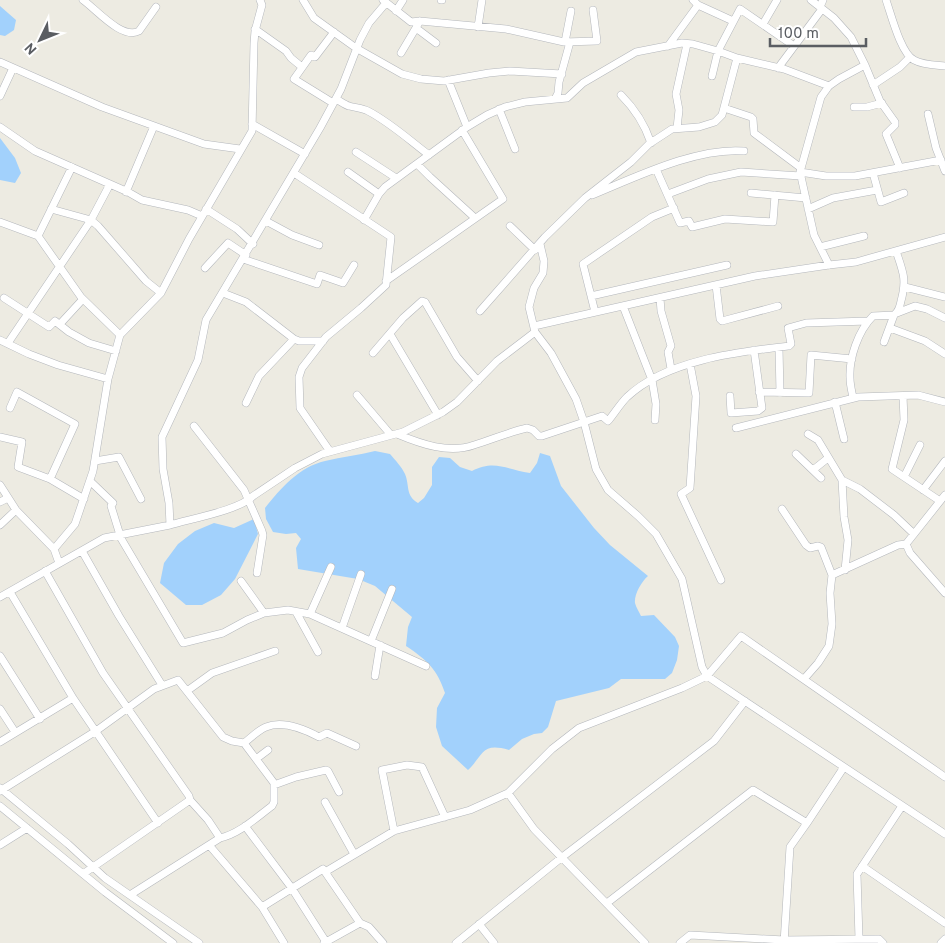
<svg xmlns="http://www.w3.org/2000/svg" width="945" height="943" viewBox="0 0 945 943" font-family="Overpass,sans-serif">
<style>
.water{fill:#a2d1fc}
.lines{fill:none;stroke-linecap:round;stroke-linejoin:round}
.minor-casing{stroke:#b4b7bc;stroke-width:8}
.minor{stroke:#fff;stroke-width:7}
</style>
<rect width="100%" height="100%" fill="#edebe2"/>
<path class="water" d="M0,6L16,20L14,30L5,36L0,35Z
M0,138L15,158L21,173L15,183L0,180Z
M375,451L390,454C395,460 402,467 405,474C410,486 405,495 418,503L424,498L432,485V467L439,457L450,458L460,467L472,471C495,459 507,470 530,473L537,463L540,453L550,456L561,486L594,528L610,545L648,576C641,582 634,595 635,603C636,607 639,612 641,616L654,615L675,637L679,646L677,660L672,673L665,679H621L609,688L556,701L548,727L542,733L534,734L522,739L509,750C481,742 484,755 468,770L442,746L436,727L437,708L445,693C437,669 427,660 406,646L408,627L412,617L375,586L358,579L298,569L296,548L301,539L296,533L286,534L273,532L266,519L265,508C281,488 299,467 325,461C342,457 359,455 375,451Z
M254,519L258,534L235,579L221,595L202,605H186L160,583L164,563L178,544L195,531L214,523L234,528Z"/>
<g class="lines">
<g class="minor-casing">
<path id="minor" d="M83,0C97,10 122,40 139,31L156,7
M303,0L314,18L356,48L402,74L421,79L444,81L489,73L510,71L562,74
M383,0L411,22L420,21L506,29L564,42L597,41L593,10
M441,0H442
M693,0L698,5L733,21
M811,0L834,18L851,37L865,65L880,101L895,122V125L886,134L900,168
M886,0C891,14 901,54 914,60C923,65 935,65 945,66
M820,7L823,0
M396,11L403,0
M763,24L777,0
M478,27L482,0
M416,28L436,43
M255,29L286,51L291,58L302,67
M565,42L571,11
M668,46L698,5
M401,53L420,21
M0,62L102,107L204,144L240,149
M778,68L822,9
M712,76L718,51L740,9L794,46
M448,80L467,127
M873,85L900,67L910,57
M621,95C634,108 645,125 651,143
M0,96L13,68
M336,99C340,101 345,105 349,106C356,108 362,108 368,111C391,123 409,140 429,155
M555,99L558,93L559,82L570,42
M333,103L294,79L311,55L315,57L334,32
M854,107H867L882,103
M724,108L751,117L753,119L754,133L801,168
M499,109L515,149
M928,114L936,148L945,171
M252,124L305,154
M0,127L35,151L128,192L142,200L188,210L202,216
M677,128L679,110L676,94L687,44
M356,152L396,178
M417,164L430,177L475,218
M656,169L680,223L689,221L692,227L725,219L773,222L775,195
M348,172L379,194
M800,172L826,176H855L941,160
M294,173L391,237L386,285L361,308L326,337L302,368L299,377L300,408L329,450
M873,173L881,202L904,193
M126,192L154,126
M751,193L806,198
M668,194L708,179L741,172L801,176
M592,195C636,177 697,147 744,151
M51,209L91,220L98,226L146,281L161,293
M206,209L237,229L253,244
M808,209L833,198L877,190
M364,220L379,194L385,187L467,127L487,115L505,107L525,102L567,98L583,83L636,52L682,43L693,44L718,51L737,58L784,69L829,86
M266,221L292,235L319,245
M0,222L38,236L81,297L120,335
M510,226L535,250
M38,236L72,167
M540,244L544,261L543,273L534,288L529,307L535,332L551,353L576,399L584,422L596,469L608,490L638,516L656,534L682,579L702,667L707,676L945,834
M820,247L864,236
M243,259L317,284L320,275L343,283L354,265
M829,265L814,235L800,172L821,97L829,86L839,79L865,65
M205,268L228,243L246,255
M386,281L503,199L462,130
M716,285L720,319L722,321L778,306
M905,287L945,297
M223,293L246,302L294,339L299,341H323
M591,296L727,265
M4,298L49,327L55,321L69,332L89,343L116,351
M660,298L661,311L671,346L668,352L671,369
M623,306L652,380L656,404L655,420
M480,311L545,237L585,198L631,162L649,144L672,129L699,127L715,122L722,115L737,58
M595,312L583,264L652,217L674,208
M897,313L915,306L927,309L945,318
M60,324L83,299
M534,326L755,276L829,265L856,262L945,237
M890,328L925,341L945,354
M390,334L438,415
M0,340L29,354L58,365L108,379
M884,342L894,315
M8,343L91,220L110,184
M779,348L780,393
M373,353L403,318L422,301L425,302L457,357L478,381
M690,364L696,396L690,488L681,494L721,580
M759,392L809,393L811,355L852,359
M357,395L391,435
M730,396L731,413L758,411L762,408L754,350
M903,396L904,420L892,469L940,501
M853,398C852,392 850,385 850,378C849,358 858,331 873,316L894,315C898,312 900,307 901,301C907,279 903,272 896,251
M835,402L844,439
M246,403L259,376L294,339
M10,408L17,392L75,424L50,479
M194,426L244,490L262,531L263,535L257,573
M736,428L858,397L918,395L945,402
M397,434C421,444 449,454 474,445C491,440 509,432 527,428L533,430L539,436H542L602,416L608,421C614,414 620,404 627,397C666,360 737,352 789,346L791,344L788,328L806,323L868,321
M808,434L818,440L842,480L860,489L894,515L914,534
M0,437L22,442L18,467L50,479L84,499
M796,454L821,478
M95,461L119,457L141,499
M813,470L828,458
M904,477L920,445
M842,480L844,517L848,540L845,570
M90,481L113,503L111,506L120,535
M0,485L16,510L54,549L59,563
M923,490L945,461
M0,502L8,498
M782,509L806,545L810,548L818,546L821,547L832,575
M0,525L16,510
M170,525C190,519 240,510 253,496L295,468L322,454L403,432L443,412L457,402L497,361L535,332
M119,535L183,643L223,633L247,620L264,613L288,610L310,614L426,666
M906,544L910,553L945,593
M54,549L75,524L93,471L108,379L120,335L161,293L189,239L252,131L254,43L255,31L262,5L260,0
M82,551L119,616L162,685
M45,571L103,673L189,796L190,800L208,820L220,838
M241,581L264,613
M10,592L73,698L158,823
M0,597L104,538L170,525L169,503L163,469L162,437L198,360L206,320L320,128L341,89L360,40L369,23L386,3
M296,612L318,652
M310,614L331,567
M342,628L361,574
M371,641L392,589
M0,656L40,719
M375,676L380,645
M804,679L818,663L829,646L832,624L830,593L832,575L898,545L906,544L945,495
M187,691L212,673L275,651
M0,709L15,732
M0,742L73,698
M256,759L268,750
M274,785L296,777L326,770L328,771L339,792
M0,788L68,844L105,878L199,943
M0,791L96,731L154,689L178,680L223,737L232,741L244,743C251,738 258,730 266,727C283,720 304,729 319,737L327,733L356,746
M508,793L534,829L645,943
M325,802L354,854
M0,806L105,892L173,943
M807,823L844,767
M245,826L291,887L326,942
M394,831L382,770L407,765L422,767L445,817
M0,845L27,828
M209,845L262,907
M862,866L945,923
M325,872L394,831L470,810L508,793L552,749L579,728L682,688L707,676L741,636L945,777
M83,874L190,800
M130,895L220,838C239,834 257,817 272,806L274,802V783L244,743
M607,903L753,790L807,823L790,847L784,943
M479,924L494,943
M859,939L857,874L902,806
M284,943L262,907L323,869L360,923L369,927L383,943
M324,943L360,923
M456,943L561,858L714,741L745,701
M680,943L690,935L784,940L879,939L883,943
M941,943L945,939"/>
</g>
<use href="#minor" class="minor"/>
</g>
<g transform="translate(40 40) rotate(227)" stroke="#ffffff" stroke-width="4" paint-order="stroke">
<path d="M0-4L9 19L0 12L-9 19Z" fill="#5a5d62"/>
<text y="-8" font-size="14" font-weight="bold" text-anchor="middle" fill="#5a5d62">N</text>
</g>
<path d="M770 38v8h96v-8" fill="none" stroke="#5a5d62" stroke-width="2.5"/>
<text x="778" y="38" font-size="15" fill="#5a5d62" stroke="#ffffff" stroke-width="4" paint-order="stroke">100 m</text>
</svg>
